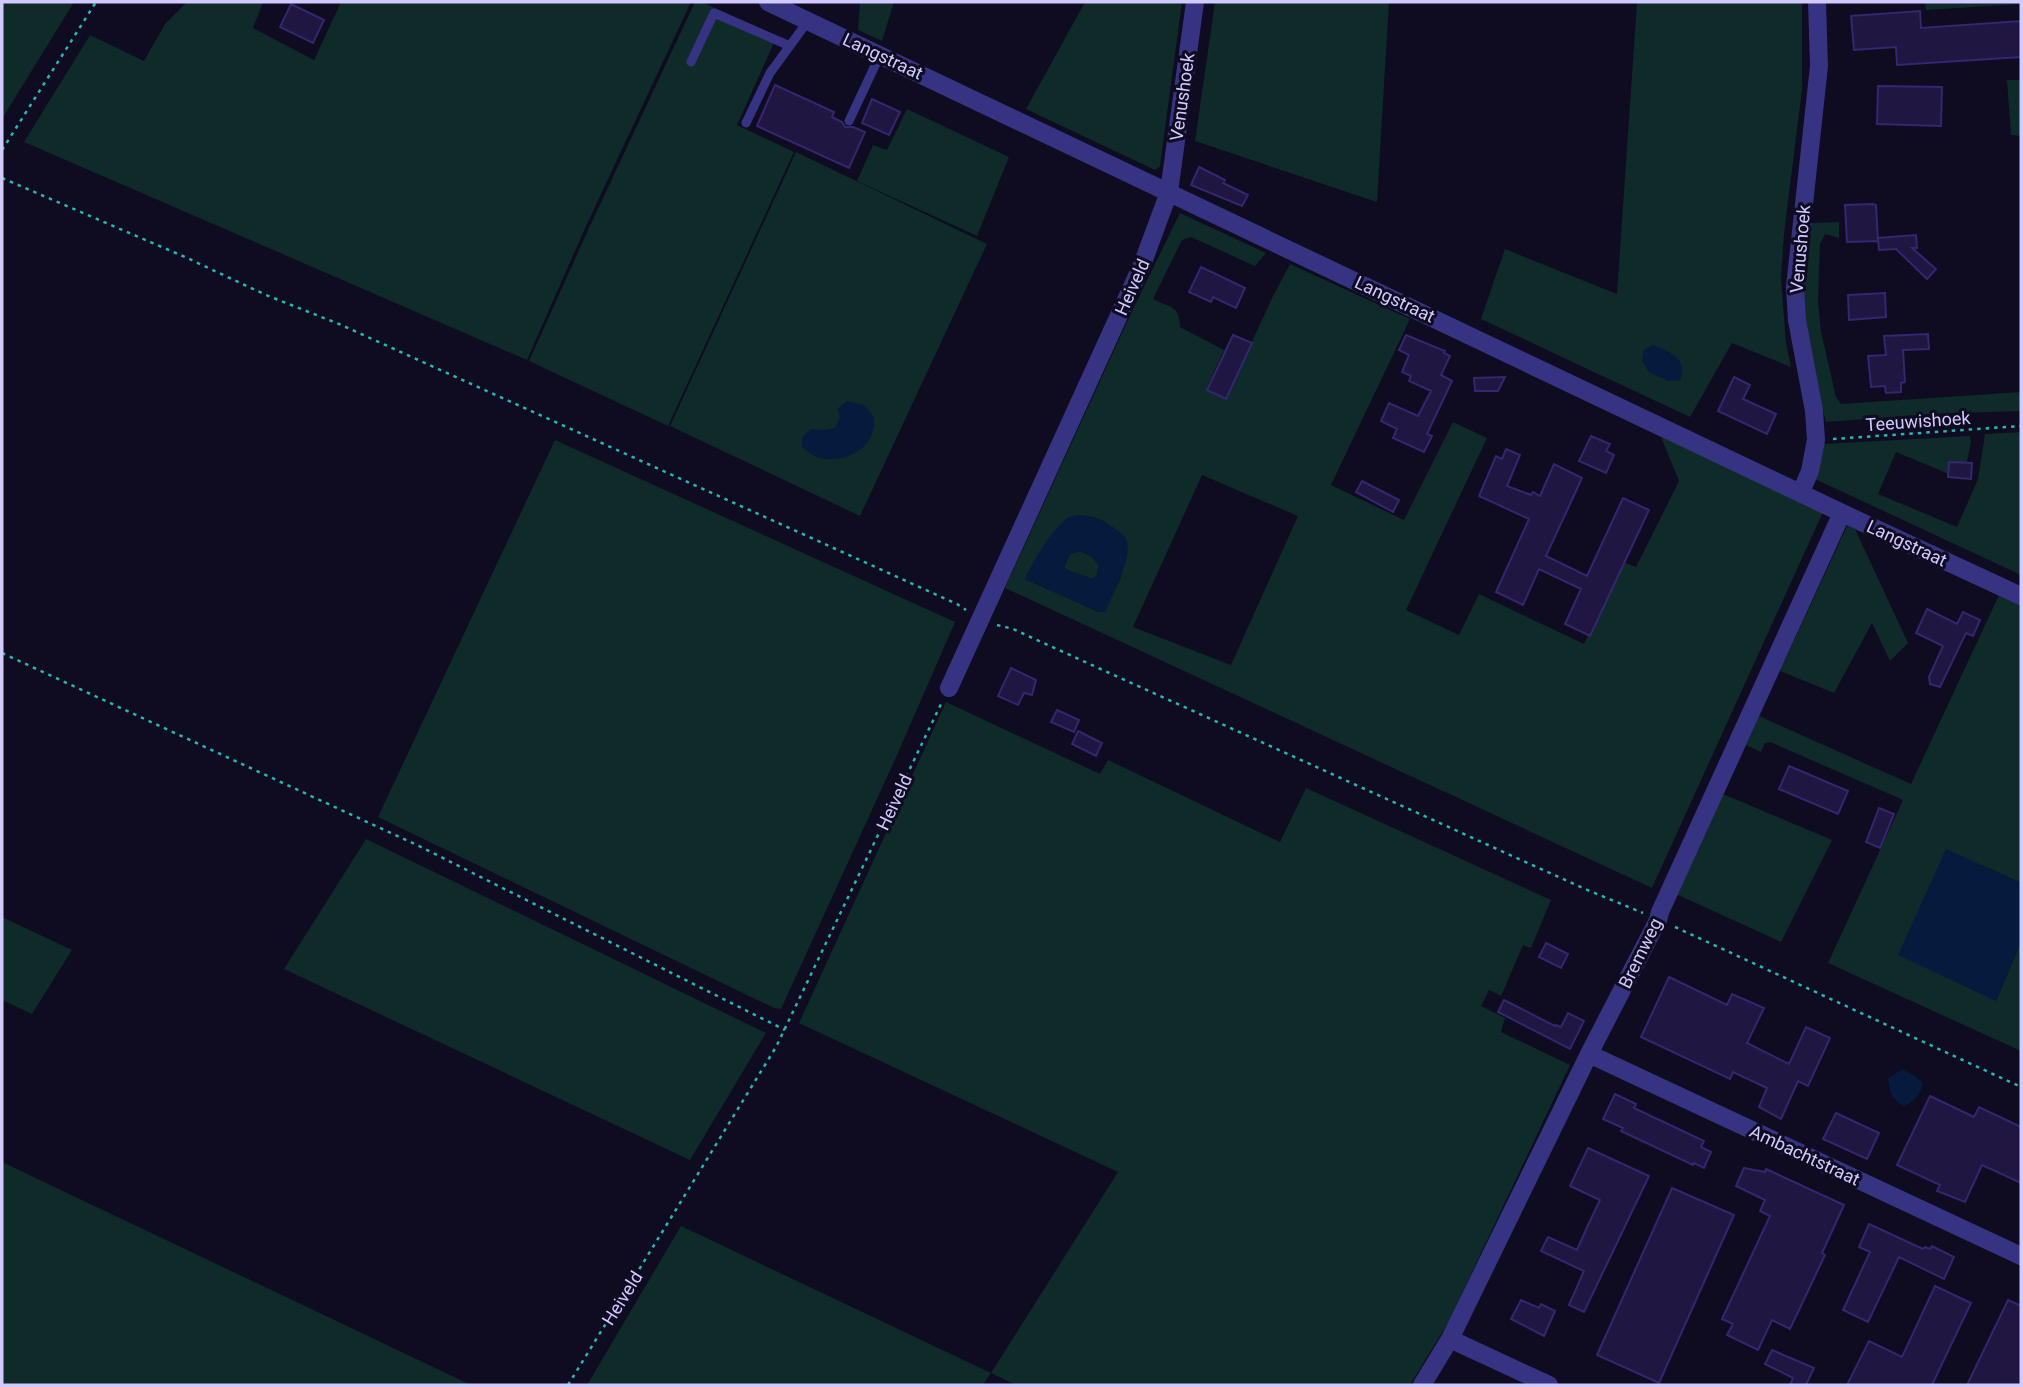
<svg xmlns="http://www.w3.org/2000/svg" width="2023" height="1387" viewBox="0 0 2023 1387" font-family="Roboto,sans-serif">
<style>
.green{fill:#0e2a29;fill-rule:evenodd}
.water{fill:#061a3e;fill-rule:evenodd}
.building{fill:#1f1642;stroke:#352670;stroke-width:2}
.lines{fill:none;stroke-linecap:round;stroke-linejoin:round}
.path{stroke:#26b8b0;stroke-width:2.5;stroke-dasharray:3.5 5;stroke-linecap:butt}
.lane{stroke:#363382;stroke-width:9}
.street{stroke:#363382;stroke-width:18}
.labels{text-anchor:middle;dominant-baseline:central;stroke-width:6;stroke-linejoin:round;paint-order:stroke}
.street-label{font-size:18px;fill:#d0caff;stroke:#0f0b20}
</style>
<rect width="100%" height="100%" fill="#0f0b20"/>
<path class="green" d="M2,2H74L2,119Z
M187,2H263L253,28L314,60L341,2H691L586,226L527,360L24,142L90,35L144,61L165,24Z
M695,2H702L777,36L737,125L794,152L668,426L529,361L589,228Z
M860,2H894L882,41L858,30Z
M1085,2H1182L1160,166L1155,170L1026,109Z
M1215,2H1389L1377,202L1195,141Z
M1637,2H1802V90L1784,234L1781,279L1786,343L1791,367L1732,343L1690,417L1481,319L1505,249L1617,294Z
M1925,2H2021V4L1926,10Z
M2007,80H2021V136L2011,135Z
M907,109L1009,157L977,236L857,181L873,145L887,150Z
M796,152L987,244L860,516L670,426Z
M1180,213L1266,253L1255,266L1191,237L1182,240L1153,299C1170,308 1180,305 1180,327L1224,350L1207,387L1227,395L1273,296L1290,264L1410,319L1331,485L1404,520L1453,422L1487,438L1406,610L1459,635L1479,594L1584,644L1623,562L1636,567L1679,481L1661,437L1823,512L1652,888L1005,588L1134,307ZM1202,475L1298,516L1231,665L1133,627ZM1068,517L1121,577L1104,612H1099L1025,579C1038,556 1050,536 1068,517Z
M1839,222V238L1825,234L1820,244L1818,300L1821,332L1836,397L1841,404L2021,392V411L1932,414L1826,422C1820,398 1811,373 1807,348C1800,307 1806,265 1809,223Z
M2021,432V575L1815,479L1822,444L1970,436L1971,442L1963,480L1896,452L1878,494L1957,527L1978,479L1985,434Z
M555,440L955,622L898,753L781,1009L774,1008L378,817Z
M1847,526L1855,529L1908,643L1890,661L1872,623L1834,693L1780,671Z
M1080,551L1091,556L1099,565L1097,575L1092,579L1067,570L1064,567L1070,554Z
M1999,595L2021,605V883L1982,865L1996,1001L2021,942V1051L1828,963L1903,800L1770,742L1765,743L1761,752L1746,745L1759,716L1911,784Z
M946,702L1100,774L1108,760L1280,842L1306,788L1551,900L1531,948L1523,945L1501,996L1489,990L1481,1006L1505,1018L1501,1032L1570,1065L1448,1323L1410,1385H1016L991,1373L983,1385H587L681,1226L991,1373L1118,1172L799,1023Z
M1723,794L1832,840L1781,942L1676,894Z
M366,839L766,1033L690,1160L284,969Z
M2,917L72,950L32,1014L2,1000Z
M2,1162L471,1385H2Z"/>
<path class="water" d="M1653,345C1670,351 1689,360 1680,380L1668,381L1649,372L1642,361L1644,350Z
M847,401L864,405L874,417C874,422 874,429 872,433C866,454 836,464 816,457C812,455 806,450 802,447V437L811,429L824,430L835,428L840,418L838,408Z
M1079,515C1093,516 1103,519 1114,528C1118,531 1124,534 1126,539C1134,555 1112,596 1105,612H1099L1025,579C1032,563 1053,527 1068,518C1069,517 1077,515 1079,515ZM1080,551L1091,556L1099,565L1097,575L1092,579L1067,570L1064,567L1070,554Z
M1946,849L2021,883V942L1996,1001L1898,955Z
M1902,1069L1915,1076L1923,1083C1920,1095 1915,1101 1904,1106C1891,1099 1890,1093 1888,1079Z"/>
<path class="building" d="M291,4L324,20L313,43L280,27Z
M1920,11L1921,28L2021,21V57L1897,65L1896,47L1854,50L1851,16Z
M775,85L834,112L832,117L842,122L845,127H853L865,132L849,168L757,126Z
M1878,86L1942,87L1941,126L1877,124Z
M872,99L900,112L889,135L862,123Z
M1199,167L1225,180L1223,183L1248,195L1242,206L1191,185Z
M1872,204L1876,205L1878,241L1847,242L1845,205Z
M1916,235L1917,248H1912L1936,269L1927,279L1896,249L1879,250L1878,238Z
M1201,267L1245,288L1236,308L1213,297L1211,302L1189,292Z
M1885,293L1886,317L1849,320L1848,295Z
M1928,334L1929,349L1903,350L1905,382L1901,383V392L1886,393L1885,386L1871,387L1868,356L1886,355L1884,336Z
M1233,335L1252,343L1226,399L1207,390Z
M1406,335L1445,351L1444,353L1450,356L1441,375L1452,381L1427,434L1432,436L1424,452L1393,438L1397,429L1381,421L1389,403L1418,416L1431,391L1409,381L1411,376L1402,372L1409,355L1399,350Z
M1505,377L1498,391H1475L1474,378Z
M1734,377L1750,385L1743,399L1776,414L1767,434L1718,411Z
M1591,436L1610,444L1606,451L1614,455L1606,473L1579,461Z
M1506,449L1520,455L1507,486L1531,495L1533,492L1540,496L1554,464L1582,478L1546,556L1587,576L1623,498L1649,510L1590,636L1565,624L1581,589L1539,569L1523,605L1496,592L1529,519L1479,496L1496,456L1502,459Z
M1949,462L1972,463L1971,479L1948,477Z
M1362,481L1399,500L1393,512L1356,492Z
M1927,609L1957,624L1963,612L1980,620L1973,636L1966,633L1940,687L1930,684L1929,677L1943,646L1916,633Z
M1011,668L1036,680L1032,695L1024,693L1018,705L998,696Z
M1057,710L1079,720L1074,732L1051,722Z
M1078,731L1102,743L1096,756L1072,744Z
M1789,766L1848,791L1838,814L1779,789Z
M1879,808L1894,814L1880,848L1866,842Z
M1546,943L1568,954L1561,968L1539,957Z
M1669,977L1727,1005L1732,994L1764,1008L1747,1043L1789,1064L1806,1027L1830,1038L1808,1086L1798,1081L1781,1119L1759,1107L1767,1088L1733,1072L1730,1079L1641,1037Z
M1504,1000L1555,1026L1556,1025L1561,1027L1568,1013L1584,1021L1570,1049L1498,1012Z
M1615,1094L1636,1104L1634,1108L1704,1141L1701,1147L1711,1152L1704,1168L1694,1163L1693,1165L1621,1131L1623,1128L1603,1119Z
M1930,1096L1974,1117L1979,1107L2021,1127V1183L1982,1165L1965,1202L1937,1191L1940,1185L1897,1165Z
M1836,1113L1879,1133L1867,1159L1823,1139Z
M1588,1148L1649,1176L1584,1312L1569,1305L1584,1271L1541,1251L1548,1237L1577,1250L1588,1225L1600,1200L1570,1186Z
M1744,1168L1765,1172L1766,1169L1844,1205L1822,1253L1825,1255L1790,1329L1772,1320L1758,1350L1727,1335L1733,1324L1722,1319L1770,1216L1760,1211L1765,1200L1736,1186Z
M1672,1188L1734,1215L1659,1383L1597,1355Z
M1869,1224L1923,1249L1925,1247L1930,1249L1932,1246L1954,1257L1944,1279L1899,1257L1868,1322L1843,1310L1870,1252L1859,1247Z
M1935,1286L1971,1303L1932,1385H1847L1869,1341L1902,1357Z
M1521,1300L1539,1308L1541,1304L1555,1311L1544,1336L1511,1319Z
M2008,1300L2021,1306V1385H1967Z
M1772,1350L1814,1368L1806,1385H1790L1793,1378L1765,1364Z"/>
<g class="lines">
<path class="path" d="M2,150L96,2
M2,178L185,257L266,295L339,324L957,604L966,610
M1833,439L2021,426
M997,625L1013,629L1072,656L1585,889L1643,913
M2,653L419,846L785,1030
M1675,927L2021,1087
M568,1385L776,1047L941,704"/>
<path class="lane" d="M691,62L714,13L790,46
M849,121L880,55
M746,123L770,73L808,21"/>
<path class="street" d="M768,2L1842,513L2021,596
M1801,492L1810,471L1816,440L1814,411L1797,320L1795,287L1819,66L1817,2
M949,688L1142,265L1169,192L1195,2
M1589,1054L2021,1256
M1450,1339L1549,1385
M1422,1385L1450,1339L1589,1054L1658,920L1660,912L1842,513"/>
</g>
<g class="labels">
<g class="street-label">
<text transform="translate(883 56) rotate(25)">Langstraat</text>
<text transform="translate(1182 97) rotate(-82)">Venushoek</text>
<text transform="translate(1800 249) rotate(-85)">Venushoek</text>
<text transform="translate(1132 287) rotate(-66)">Heiveld</text>
<text transform="translate(1395 299) rotate(25)">Langstraat</text>
<text transform="translate(1918 421) rotate(-4)">Teeuwishoek</text>
<text transform="translate(1907 543) rotate(25)">Langstraat</text>
<text transform="translate(894 802) rotate(-65)">Heiveld</text>
<text transform="translate(1640 953) rotate(-64)">Bremweg</text>
<text transform="translate(1805 1155) rotate(25)">Ambachtstraat</text>
<text transform="translate(622 1298) rotate(-58)">Heiveld</text>
</g>
</g>
<rect width="2023" height="1387" fill="none" stroke="#d0caff" stroke-width="7"/>
</svg>
